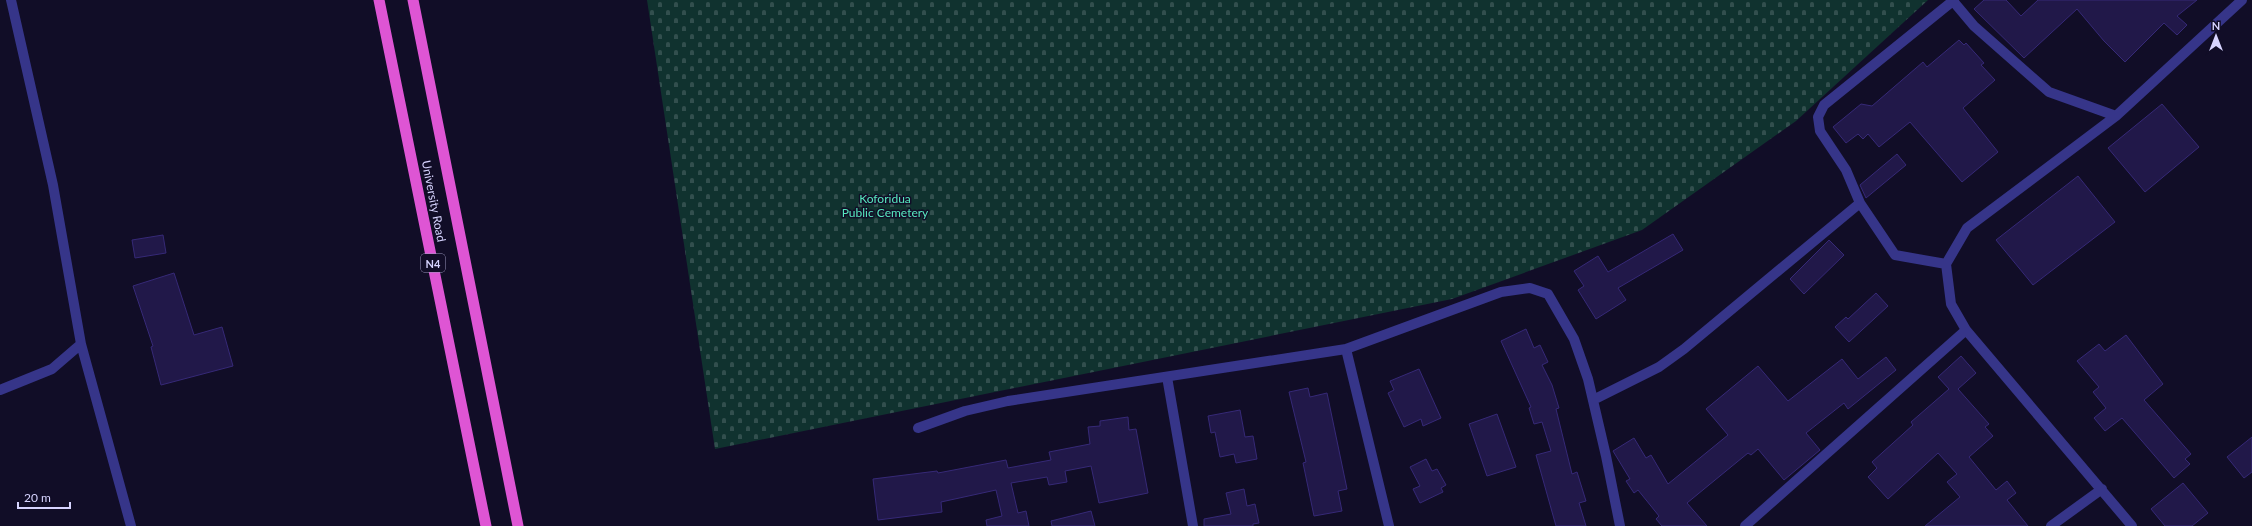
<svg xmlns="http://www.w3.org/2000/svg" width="2252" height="526" viewBox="0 0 2252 526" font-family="Lato,sans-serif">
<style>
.cemetery{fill:url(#cemetery-stones)}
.building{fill:#211849;stroke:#362977}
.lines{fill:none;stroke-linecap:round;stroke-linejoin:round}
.minor{stroke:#363589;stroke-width:10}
.trunk{stroke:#de55d4;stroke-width:11}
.labels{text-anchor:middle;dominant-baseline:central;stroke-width:3;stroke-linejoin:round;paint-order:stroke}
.shield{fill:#110d27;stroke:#9c98be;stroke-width:1}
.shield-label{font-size:11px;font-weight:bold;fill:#d7d4ff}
.park-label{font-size:12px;fill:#57e8bf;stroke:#110d27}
.street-label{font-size:12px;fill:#d7d4ff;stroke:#110d27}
</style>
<defs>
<pattern id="cemetery-stones" width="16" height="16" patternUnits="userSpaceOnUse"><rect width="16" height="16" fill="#10322f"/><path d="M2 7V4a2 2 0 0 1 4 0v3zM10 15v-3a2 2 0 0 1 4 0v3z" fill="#324f4e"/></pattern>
</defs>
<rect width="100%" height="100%" fill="#110d27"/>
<path class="cemetery" d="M647,0H1928L1796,121L1642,230L1452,299L715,449Z"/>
<path class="building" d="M1984,0H2006L2021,16L2038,0H2197L2177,16L2187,25L2177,35L2164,23L2125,62L2104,41L2077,9L2024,58L1974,9Z
M1959,40L1964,45L1966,43L1984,63L1981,65L1995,80L1963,108L1998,152L1962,182L1910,122L1879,147L1868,134L1863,139L1858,134L1846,143L1833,127L1861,104L1872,106L1923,62L1927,67Z
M2162,104L2199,147L2145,192L2108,148Z
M1897,154L1906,165L1866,198L1860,185Z
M2078,176L2115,222L2033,285L1996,240Z
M1673,234L1683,250L1618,288L1626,300L1596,319L1578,290L1584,286L1574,271L1598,256L1608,272Z
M163,235L166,253L135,258L132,240Z
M1829,240L1844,255L1804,294L1790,279Z
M174,273L194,335L222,327L233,366L161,385L151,347L153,346L133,286Z
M1876,293L1888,306L1849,342L1835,327L1846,317L1848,319Z
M1526,329L1534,348L1540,345L1548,362L1542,365L1552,385L1559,408L1556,409L1572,474L1577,472L1586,501L1579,503L1586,526H1556L1536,455L1551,451L1542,422L1534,424L1529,408L1531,407L1501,341Z
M2126,335L2163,384L2144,400L2191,454L2185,459L2190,464L2174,478L2122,418L2105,431L2094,418L2106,408L2093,392L2099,387L2077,361L2099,344L2105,351Z
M1961,356L1976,373L1958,389L1989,424L1985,427L1993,436L1969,457L1996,490L2007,481L2016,493L2007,500L2028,526H1925L1960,497L1947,482L1957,474L1938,453L1888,499L1868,477L1877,468L1872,462L1913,425L1911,422L1949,389L1938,377Z
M1886,357L1896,370L1848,409L1844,403L1806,433L1820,450L1784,480L1758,449L1751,455L1748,453L1687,503L1707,526H1662L1656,519L1659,516L1638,490L1634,493L1626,481L1630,479L1613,451L1634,438L1646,458L1651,455L1668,484L1728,435L1706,409L1758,366L1788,401L1842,359L1858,379Z
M1419,369L1441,418L1423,426L1421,419L1404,427L1388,393L1394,390L1390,381Z
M1308,388L1310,397L1327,393L1347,489L1338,491L1342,511L1314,516L1303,463L1306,462L1289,392Z
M1240,410L1245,437L1253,436L1257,459L1236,463L1234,454L1220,457L1215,432L1211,433L1208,416Z
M1497,414L1516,467L1487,476L1469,424Z
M1128,417L1129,430L1136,429L1148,493L1099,503L1091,466L1065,471L1067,482L1049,485L1047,477L1011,483L1018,513L1026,511L1029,526H987L986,520L1002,516L996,490L941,502L942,512L878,520L873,479L937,471L938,473L1006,460L1008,468L1051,460L1049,452L1090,444L1088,427L1100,426V421Z
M2252,437V472L2244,478L2227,457Z
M1426,459L1432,471L1437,469L1446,485L1441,488L1443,492L1420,503L1413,489L1420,486L1410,467Z
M2183,483L2208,513L2192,526H2165L2151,509Z
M1244,489L1247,506L1255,504L1259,523L1253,524V526H1204V519L1231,514L1226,493Z
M1091,511L1095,526H1052L1051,521Z"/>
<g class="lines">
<path class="minor" d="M11,0L53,185L81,344L131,526
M1953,1L1974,26L2049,92L2116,116
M1946,264L1895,255L1860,203L1846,170L1820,131L1818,117L1824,105L1954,0
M1346,349L1389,526
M1167,377L1193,526
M0,390L52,369L81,344
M1593,400L1659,367L1684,349L1860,203
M918,428L965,411L1008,401L1346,349L1501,292L1530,288L1548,294L1574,339L1588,379L1606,456L1620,526
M1745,526L1966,330
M2051,526L2102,489
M2132,526L1966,330L1951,304L1946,264L1967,228L2116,116L2242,0"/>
<path class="trunk" d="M379,0L486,526
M413,0L518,526"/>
</g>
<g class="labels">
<rect class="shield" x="421" y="254" width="24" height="18" rx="3"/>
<g class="shield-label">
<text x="433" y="263">N4</text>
</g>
<g class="park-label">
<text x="885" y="198">Koforidua<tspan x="885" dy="14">Public Cemetery</tspan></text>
</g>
<g class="street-label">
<text transform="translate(434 201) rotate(79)">University Road</text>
</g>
</g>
<g transform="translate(2216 36)" stroke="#110d27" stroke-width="3" paint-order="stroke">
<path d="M0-3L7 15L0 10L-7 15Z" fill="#d7d4ff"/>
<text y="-6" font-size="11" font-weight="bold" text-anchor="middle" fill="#d7d4ff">N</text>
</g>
<path d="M18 502v6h52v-6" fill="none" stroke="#d7d4ff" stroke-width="2"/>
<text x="24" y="502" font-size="12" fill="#d7d4ff" stroke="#110d27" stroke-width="3" paint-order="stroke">20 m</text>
</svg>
